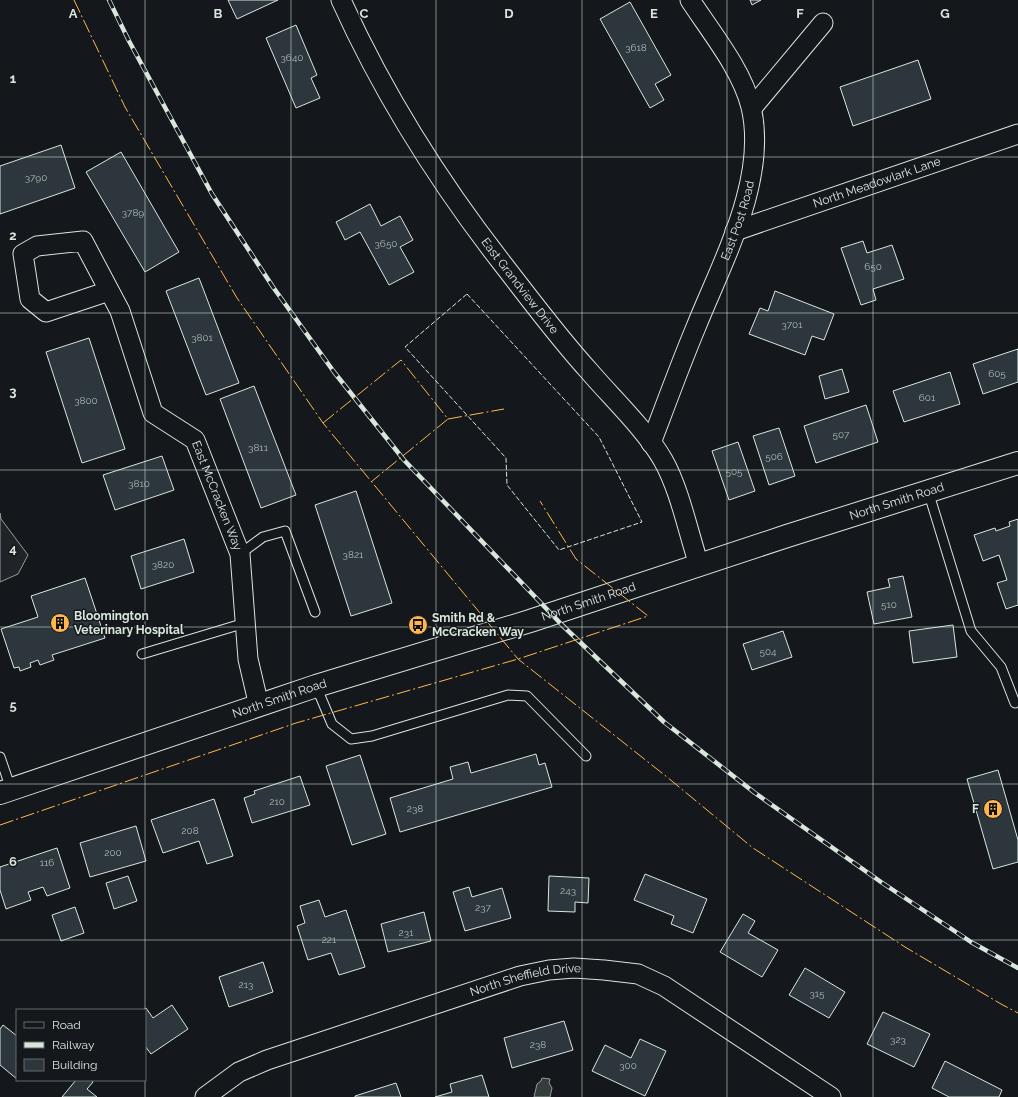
<svg xmlns="http://www.w3.org/2000/svg" width="1018" height="1097" viewBox="0 0 1018 1097" font-family="Raleway,sans-serif">
<style>
.green{fill:#202428;stroke:#939e99}
.water{fill:#363b3e;stroke:#939e99}
.building{fill:#2c363c;stroke:#d8e6dc}
.lines{fill:none;stroke-linecap:round;stroke-linejoin:round}
.service-casing{stroke:#d8e6dc;stroke-width:11}
.minor-casing{stroke:#d8e6dc;stroke-width:21}
.secondary-casing{stroke:#d8e6dc;stroke-width:24}
.service{stroke:#14181c;stroke-width:9}
.minor{stroke:#14181c;stroke-width:19}
.secondary{stroke:#14181c;stroke-width:22}
.rail-casing{stroke:#d8e6dc;stroke-width:4.5}
.rail{stroke:#14181c;stroke-width:3;stroke-dasharray:9;stroke-linecap:butt}
.fence{stroke:#d8e6dc;stroke-width:1;stroke-dasharray:5 2;stroke-linecap:butt}
.power{stroke:#ffb74d;stroke-width:1;stroke-dasharray:14 3 2 3;stroke-linecap:butt}
.grid{fill:none;stroke:#d8e6dc;stroke-width:1;stroke-opacity:0.55}
.labels{text-anchor:middle;dominant-baseline:central;stroke-width:3;stroke-linejoin:round;paint-order:stroke}
.number-label{font-size:10px;fill:#adbab4}
.street-label{font-size:12px;fill:#d8e6dc;stroke:#14181c}
.poi-label{font-size:12px;font-weight:bold;fill:#d8e6dc;stroke:#14181c;text-anchor:start}
.grid-label{font-size:13px;text-anchor:middle;font-weight:bold;fill:#d8e6dc;stroke:#14181c;stroke-width:3;stroke-linejoin:round;paint-order:stroke}
</style>
<rect width="100%" height="100%" fill="#14181c"/>
<path class="green" d="M0,513L1,519L28,555L18,574L0,582Z"/>
<path class="water" d="M542,1078L550,1079L549,1083L552,1088L550,1097H534L537,1084L541,1081Z"/>
<path class="building" d="M228,0H278L237,19Z
M750,0H761L752,5Z
M630,2L671,75L655,84L664,100L650,108L600,19Z
M296,25L317,75L311,78L320,98L296,108L266,38Z
M918,60L931,99L853,126L840,87Z
M61,145L75,188L0,214V166Z
M121,152L179,252L145,272L86,172Z
M370,204L381,226L400,216L413,240L400,247L414,272L389,285L360,232L345,240L336,222Z
M863,241L867,253L892,245L904,279L873,289L876,300L861,305L841,248Z
M199,278L239,383L206,395L166,291Z
M775,291L834,314L824,340L812,336L805,355L749,334L760,308L768,311Z
M89,338L125,449L82,463L46,352Z
M1018,349V382L983,394L973,364Z
M842,369L849,392L825,399L819,376Z
M950,372L960,404L904,422L893,391Z
M254,386L296,495L261,508L220,399Z
M866,405L878,442L816,463L804,426Z
M779,428L795,476L769,485L753,436Z
M738,442L755,491L729,500L712,451Z
M162,456L174,490L115,510L103,475Z
M356,491L392,603L351,616L315,505Z
M1018,519V605L1006,609L997,583L1007,580L999,555L983,561L974,535L995,528L996,531L1010,526L1009,522Z
M184,539L194,572L141,589L131,556Z
M903,576L912,617L874,624L867,592L890,587L888,579Z
M85,578L105,638L52,655L54,660L40,665L38,660L30,663L31,667L20,671L19,667L14,668L1,629L38,617L31,596Z
M953,625L957,657L913,663L909,631Z
M783,631L792,657L752,670L743,644Z
M536,754L539,765L545,763L552,787L400,832L390,798L453,779L450,767L468,762L471,773Z
M360,755L386,834L352,845L326,766Z
M998,770L1018,840V862L993,869L967,779Z
M300,776L310,805L252,823L244,798L255,794L254,791Z
M214,799L233,856L207,864L199,841L163,853L151,820Z
M136,826L146,861L90,877L80,843Z
M57,848L70,888L47,896L43,887L28,892L31,900L6,909L0,890V867Z
M645,874L707,899L693,933L671,924L674,916L634,900Z
M128,876L137,901L114,909L106,883Z
M549,876L589,878L588,903L575,902V912L548,911Z
M469,887L472,897L502,888L511,918L465,931L453,892Z
M319,900L325,917L346,910L365,967L339,975L331,953L308,960L297,926L305,923L300,906Z
M75,907L84,933L61,941L52,915Z
M424,912L431,941L388,952L381,924Z
M743,914L755,921L748,933L778,950L762,977L720,952Z
M263,962L273,992L229,1007L219,977Z
M805,968L845,992L829,1018L789,995Z
M172,1005L188,1029L151,1054L145,1046V1010H143L146,1008L153,1018Z
M883,1012L930,1034L914,1067L867,1044Z
M564,1021L573,1050L512,1068L504,1038Z
M3,1025L17,1036V1079L0,1065V1029Z
M640,1039L666,1051L645,1096L592,1071L605,1045L631,1058Z
M945,1061L1002,1090L999,1097H949L932,1088Z
M482,1075L489,1097H435L452,1092L450,1084Z
M76,1080H91L93,1082L87,1089L97,1097H62Z
M396,1083L401,1097H355V1096Z"/>
<g class="lines">
<g class="service-casing">
<path id="service" d="M928,491L971,631L1001,667L1015,703
M240,554L263,537L285,531L315,612
M142,654L245,623
M316,686L332,724L351,739L372,736L508,695L527,696L586,756
M0,757L11,789"/>
</g>
<g class="minor-casing">
<g id="minor">
<path id="s1" d="M341,0C383,93 439,182 502,263C530,299 558,337 589,371C612,398 646,430 663,460C680,490 688,532 699,565"/>
<path d="M752,108L823,23"/>
<path id="s2" d="M735,231L1018,134"/>
<path id="s3" d="M109,291L46,312L30,299L23,254L37,246L83,241L120,311L153,413L195,440L240,554L248,659L259,706"/>
<path id="s4" d="M651,443C666,404 680,365 696,327C722,262 768,179 751,107C742,70 711,32 690,0"/>
<path id="s5" d="M205,1097L239,1072L267,1060L520,976L549,970L574,968L604,970L638,974L664,986L831,1097"/>
</g>
</g>
<g class="secondary-casing">
<g id="secondary">
<path id="s6" d="M0,793L316,686L530,621L787,536L1018,463"/>
</g>
</g>
<use href="#service" class="service"/>
<use href="#minor" class="minor"/>
<use href="#secondary" class="secondary"/>
<g class="rail-casing">
<path id="rail" d="M109,0L129,41L212,194L273,287L334,372L404,460L562,625L664,722L755,793L881,882L971,942L1018,968"/>
</g>
<use href="#rail" class="rail"/>
<path class="fence" d="M467,294L599,437L642,522L559,550L507,485L506,458L405,347Z"/>
<path class="power" d="M74,0L125,107L237,298L323,423L518,659L667,777L753,848L905,947L1001,1004L1018,1013
M448,419L504,409
M323,423L401,360L448,419L371,482
M0,825L296,723L518,659L648,616L576,559L540,501"/>
</g>
<path class="grid" d="M145,0V1097M291,0V1097M436,0V1097M582,0V1097M727,0V1097M873,0V1097M0,157H1018M0,313H1018M0,470H1018M0,627H1018M0,784H1018M0,940H1018"/>
<defs>
<g id="building-disc" transform="scale(1)"><circle r="9.5" fill="#ffb74d" stroke="#14181c"/><path d="M-4-6H4V6H1V3H-1V6H-4ZM-2.5-4.3h1.7v1.8h-1.7ZM.8-4.3h1.7v1.8H.8ZM-2.5-1h1.7V.8h-1.7ZM.8-1h1.7V.8H.8Z" fill="#111"/></g>
<g id="bus-disc" transform="scale(1)"><circle r="9.5" fill="#ffb74d" stroke="#14181c"/><path d="M-5-6H5V4H4V6H2V4H-2V6H-4V4H-5ZM-3.5-4V0h7V-4ZM-3.5 1.2v1.5H-2V1.2ZM2 1.2v1.5H3.5V1.2Z" fill="#111"/></g>
</defs>
<g fill-rule="evenodd">
<use href="#building-disc" x="60" y="623"/>
<use href="#bus-disc" x="418" y="625"/>
<use href="#building-disc" x="993" y="809"/>
</g>
<g class="labels">
<g class="number-label">
<text x="636" y="47">3618</text>
<text x="292" y="57">3640</text>
<text x="36" y="177">3790</text>
<text x="133" y="212">3789</text>
<text x="386" y="243">3650</text>
<text x="873" y="266">650</text>
<text x="792" y="324">3701</text>
<text x="202" y="337">3801</text>
<text x="997" y="373">605</text>
<text x="927" y="397">601</text>
<text x="86" y="400">3800</text>
<text x="841" y="434">507</text>
<text x="258" y="447">3811</text>
<text x="774" y="456">506</text>
<text x="734" y="471">505</text>
<text x="139" y="483">3810</text>
<text x="353" y="554">3821</text>
<text x="163" y="564">3820</text>
<text x="889" y="604">510</text>
<text x="768" y="651">504</text>
<text x="277" y="801">210</text>
<text x="415" y="808">238</text>
<text x="190" y="830">208</text>
<text x="113" y="852">200</text>
<text x="47" y="862">116</text>
<text x="568" y="890">243</text>
<text x="483" y="907">237</text>
<text x="406" y="932">231</text>
<text x="329" y="939">221</text>
<text x="246" y="984">213</text>
<text x="817" y="993">315</text>
<text x="898" y="1039">323</text>
<text x="538" y="1044">238</text>
<text x="628" y="1065">300</text>
</g>
<g class="street-label">
<text stroke="none"><textPath href="#s2" startOffset="150">North Meadowlark Lane</textPath></text>
<text stroke="none"><textPath href="#s4" startOffset="239">East Post Road</textPath></text>
<text stroke="none"><textPath href="#s1" startOffset="338">East Grandview Drive</textPath></text>
<text stroke="none"><textPath href="#s3" startOffset="491">East McCracken Way</textPath></text>
<text stroke="none"><textPath href="#s6" startOffset="943">North Smith Road</textPath></text>
<text stroke="none"><textPath href="#s6" startOffset="619">North Smith Road</textPath></text>
<text stroke="none"><textPath href="#s6" startOffset="295">North Smith Road</textPath></text>
<text stroke="none"><textPath href="#s5" startOffset="344">North Sheffield Drive</textPath></text>
</g>
<g class="poi-label">
<text x="74" y="616">Bloomington<tspan x="74" dy="14">Veterinary Hospital</tspan></text>
<text x="432" y="618">Smith Rd &amp;<tspan x="432" dy="14">McCracken Way</tspan></text>
<text x="979" y="809" text-anchor="end">F</text>
</g>
</g>
<g class="grid-label">
<text x="73" y="18">A</text>
<text x="218" y="18">B</text>
<text x="364" y="18">C</text>
<text x="509" y="18">D</text>
<text x="654" y="18">E</text>
<text x="800" y="18">F</text>
<text x="945" y="18">G</text>
<text x="13" y="83">1</text>
<text x="13" y="240">2</text>
<text x="13" y="396">3</text>
<text x="13" y="553">4</text>
<text x="13" y="710">5</text>
<text x="13" y="866">6</text>
</g>
<rect x="16" y="1009" width="130" height="72" fill="#14181c" stroke="#626a69"/>
<rect x="24" y="1022" width="20" height="6" fill="#14181c" stroke="#626a69"/>
<text x="52" y="1029" font-size="12" fill="#d8e6dc">Road</text>
<rect x="24" y="1042" width="20" height="6" fill="#d8e6dc" stroke="#626a69"/>
<text x="52" y="1049" font-size="12" fill="#d8e6dc">Railway</text>
<rect x="24" y="1059" width="20" height="12" fill="#2c363c" stroke="#626a69"/>
<text x="52" y="1069" font-size="12" fill="#d8e6dc">Building</text>
</svg>
